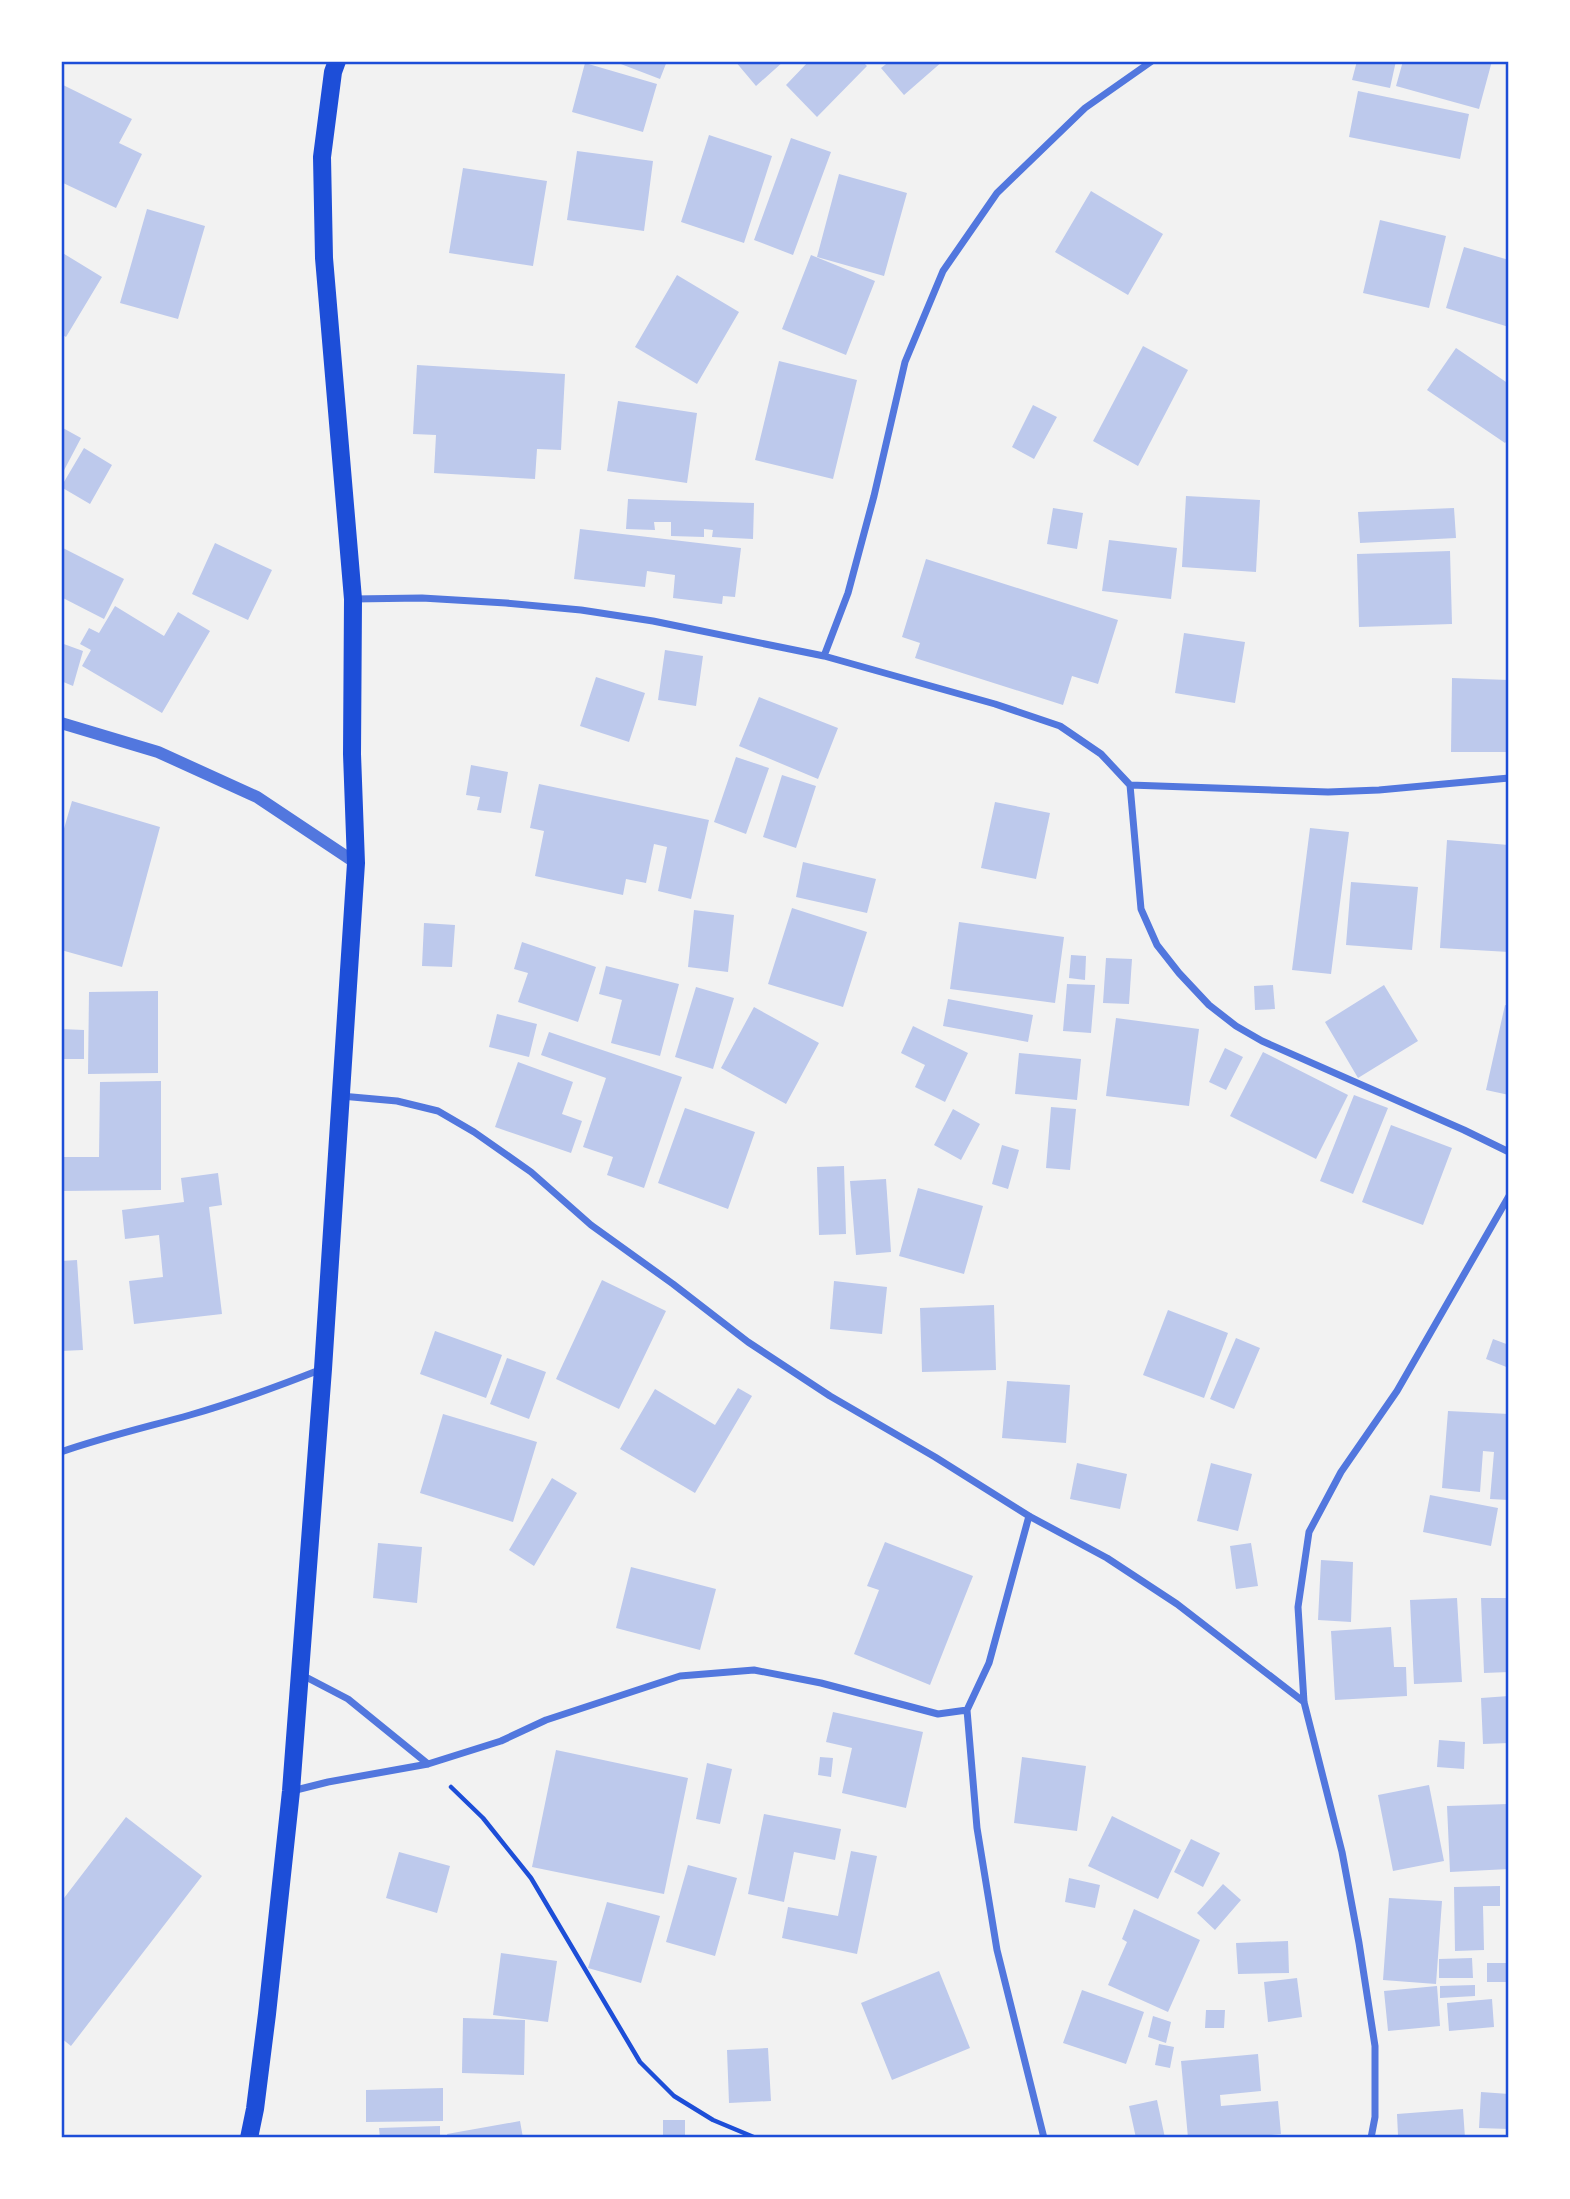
<svg xmlns="http://www.w3.org/2000/svg" width="1570" height="2199" viewBox="0 0 1570 2199" font-family="'Source Serif 4',serif">
<style>
.building{fill:#bdc9ec}
.lines{fill:none;stroke-linecap:round;stroke-linejoin:round}
.path{stroke:#1d4ed8;stroke-width:4.5}
.minor{stroke:#5277de;stroke-width:7}
.tertiary{stroke:#5277de;stroke-width:12}
.primary{stroke:#1d4ed8;stroke-width:18}
.neatline{fill:none;stroke:#1d4ed8;stroke-width:2.5}
</style>
<rect width="100%" height="100%" fill="#f2f2f2"/>
<path class="building" d="M613,61H667L660,79Z
M735,61H784L756,86Z
M809,61H862L867,66L817,117L786,85Z
M890,61H943L904,95L881,68Z
M1357,61H1396L1390,88L1352,80Z
M1403,61H1492L1479,109L1396,86Z
M585,63L657,84L643,132L572,112Z
M61,84L132,119L119,143L142,154L116,208L61,182Z
M1358,91L1469,114L1460,159L1349,137Z
M709,135L772,156L744,243L681,222Z
M791,138L831,152L793,255L754,240Z
M577,151L653,161L644,231L567,220Z
M463,168L547,181L533,266L449,253Z
M839,174L907,193L884,276L817,257Z
M1091,191L1163,234L1128,295L1055,252Z
M147,209L205,226L178,319L120,303Z
M1380,220L1446,236L1429,308L1363,293Z
M1464,247L1509,260V327L1446,308Z
M61,252L102,277L66,337L61,334Z
M811,255L875,281L846,355L782,329Z
M677,275L739,312L697,384L635,347Z
M1143,346L1188,370L1138,466L1093,441Z
M1456,348L1509,384V438L1505,443L1427,390Z
M779,361L857,380L833,479L755,460Z
M417,365L565,374L561,450L537,449L535,479L434,473L436,435L413,434Z
M618,401L697,413L687,483L607,471Z
M1033,405L1057,417L1034,459L1012,447Z
M61,427L81,438L61,476Z
M84,448L112,465L90,504L61,487Z
M1186,496L1260,500L1256,572L1182,567Z
M628,499L754,503L753,539L712,537L713,530L704,529V537L671,536V522H654L655,530L626,529Z
M1053,508L1083,513L1077,549L1047,544Z
M1454,508L1456,538L1360,543L1358,512Z
M580,529L741,548L735,597L723,596L722,604L673,598L675,575L647,571L645,587L574,579Z
M1109,540L1177,548L1171,599L1102,591Z
M215,543L272,570L248,620L192,594Z
M61,547L124,579L104,619L61,597Z
M1450,551L1452,624L1359,627L1357,554Z
M926,559L1118,620L1098,684L1072,676L1063,705L915,658L920,643L902,637Z
M115,606L164,636L178,612L210,631L162,713L82,666L91,650L80,644L89,628L99,633Z
M1184,633L1245,642L1235,703L1175,693Z
M61,643L83,651L73,686L61,681Z
M665,650L703,656L696,706L658,700Z
M596,677L645,693L629,742L580,726Z
M1452,678L1509,680L1507,752H1451Z
M759,697L838,728L818,779L739,746Z
M736,757L769,768L746,834L714,822Z
M471,765L508,772L501,813L477,810L480,797L466,795Z
M782,775L816,786L796,848L763,837Z
M539,784L709,820L691,899L658,891L667,847L654,844L646,883L626,879L623,895L535,876L544,831L530,828Z
M72,801L160,827L122,967L61,950V917L63,911L61,910V839Z
M995,802L1050,813L1036,879L981,868Z
M1310,828L1349,832L1331,974L1292,970Z
M1447,840L1509,845V952L1440,948Z
M803,862L876,879L867,913L796,897Z
M1351,882L1418,887L1412,950L1346,945Z
M792,908L867,932L843,1007L768,984Z
M694,910L734,915L728,972L688,967Z
M959,922L1064,937L1055,1003L950,989Z
M424,923L455,925L452,967L422,966Z
M522,942L596,967L578,1022L518,1002L528,973L514,969Z
M1071,955L1086,956L1085,980L1069,978Z
M1106,958L1132,959L1129,1004L1103,1003Z
M606,966L679,984L660,1056L611,1043L622,1000L599,994Z
M1067,984L1095,985L1091,1033L1063,1031Z
M1273,985L1275,1009L1255,1010L1254,986Z
M1384,985L1418,1041L1358,1078L1325,1022Z
M696,987L734,998L713,1069L675,1057Z
M158,991V1073L88,1074L89,992Z
M948,999L1033,1015L1028,1042L943,1026Z
M1505,1005L1509,1006V1095L1486,1090Z
M754,1007L819,1043L786,1104L721,1068Z
M497,1014L537,1024L529,1057L489,1047Z
M1116,1018L1199,1029L1189,1106L1106,1096Z
M913,1026L968,1053L945,1102L915,1087L925,1065L901,1053Z
M61,1029L84,1030V1059H61Z
M549,1032L682,1077L644,1188L607,1175L613,1157L583,1147L606,1078L541,1055Z
M1225,1048L1243,1057L1226,1090L1209,1082Z
M1263,1052L1348,1095L1316,1159L1230,1116Z
M1019,1053L1081,1059L1077,1100L1015,1094Z
M518,1062L573,1082L562,1114L582,1121L571,1153L495,1127Z
M161,1081V1190L61,1191V1157H99L100,1082Z
M1354,1095L1388,1108L1353,1194L1320,1181Z
M1051,1107L1076,1109L1070,1170L1046,1168Z
M685,1108L755,1132L728,1209L658,1183Z
M953,1109L980,1124L961,1160L934,1145Z
M1391,1125L1452,1148L1423,1225L1362,1202Z
M1002,1145L1019,1150L1008,1189L992,1184Z
M844,1166L846,1234L819,1235L817,1167Z
M218,1173L222,1205L209,1207L222,1314L134,1324L129,1281L163,1277L159,1235L125,1239L122,1210L184,1202L181,1178Z
M886,1179L891,1252L856,1255L850,1181Z
M918,1188L983,1206L964,1274L899,1256Z
M77,1260L83,1350L61,1351V1261Z
M602,1280L666,1311L619,1409L556,1379Z
M834,1281L887,1287L882,1334L830,1329Z
M994,1305L996,1370L922,1372L920,1308Z
M1168,1310L1228,1333L1204,1398L1143,1375Z
M435,1331L502,1355L486,1398L420,1374Z
M1236,1338L1260,1348L1234,1409L1210,1399Z
M1493,1339L1509,1345V1368L1486,1359Z
M507,1358L546,1372L529,1419L490,1404Z
M1007,1381L1070,1385L1066,1443L1002,1438Z
M738,1388L752,1396L695,1493L620,1449L655,1389L715,1425Z
M1448,1411L1509,1414V1500L1490,1499L1494,1452L1483,1451L1480,1492L1442,1488Z
M443,1414L537,1442L513,1522L420,1493Z
M1077,1463L1127,1474L1120,1509L1070,1499Z
M1211,1463L1252,1474L1238,1531L1197,1521Z
M552,1478L577,1493L534,1566L509,1550Z
M1430,1495L1498,1508L1491,1546L1423,1532Z
M885,1542L973,1576L930,1685L854,1654L879,1590L867,1586Z
M378,1543L422,1547L417,1603L373,1598Z
M1251,1543L1258,1586L1236,1589L1230,1546Z
M1321,1560L1353,1562L1351,1622L1318,1620Z
M631,1567L716,1589L700,1650L616,1628Z
M1457,1598L1462,1682L1414,1684L1410,1600Z
M1481,1598H1509V1672L1484,1673Z
M1391,1627L1394,1667H1406L1407,1696L1335,1700L1331,1631Z
M1509,1696V1743L1483,1744L1481,1698Z
M833,1712L923,1732L906,1808L842,1793L852,1748L826,1742Z
M1439,1740L1465,1742L1464,1769L1437,1767Z
M556,1750L688,1778L664,1894L532,1867Z
M820,1757L833,1758L831,1777L818,1775Z
M1022,1757L1086,1766L1077,1831L1014,1823Z
M707,1763L732,1769L720,1824L696,1819Z
M1429,1785L1444,1861L1393,1871L1378,1795Z
M1508,1804L1509,1869L1450,1872L1447,1806Z
M764,1814L841,1829L835,1860L794,1852L784,1902L748,1894Z
M1112,1816L1181,1850L1158,1899L1088,1866Z
M126,1817L202,1876L71,2046L61,2038V1902Z
M1191,1839L1220,1853L1203,1887L1174,1872Z
M851,1851L877,1856L857,1954L782,1938L788,1907L838,1916Z
M399,1852L450,1866L437,1913L386,1898Z
M688,1865L737,1878L715,1956L666,1942Z
M1069,1878L1100,1885L1095,1908L1065,1902Z
M1223,1884L1241,1900L1215,1930L1197,1913Z
M1500,1886V1906H1483L1484,1950L1455,1951L1454,1887Z
M1389,1898L1442,1901L1436,1984L1383,1980Z
M607,1902L660,1916L641,1983L588,1968Z
M1134,1909L1200,1940L1168,2012L1108,1985L1127,1942L1122,1939Z
M1288,1941L1289,1973L1238,1974L1236,1943Z
M501,1953L557,1961L548,2022L493,2015Z
M1472,1958L1473,1978H1439V1959Z
M1487,1963H1509V1982H1487Z
M939,1971L970,2048L892,2080L861,2003Z
M1297,1978L1302,2017L1268,2022L1264,1982Z
M1475,1985V1996L1440,1998V1986Z
M1437,1986L1440,2026L1388,2031L1384,1991Z
M1082,1990L1144,2012L1126,2064L1063,2043Z
M1492,1999L1494,2027L1449,2031L1447,2003Z
M1206,2010H1225L1224,2028H1205Z
M1153,2016L1171,2022L1166,2043L1148,2037Z
M463,2018L525,2020L524,2075L462,2073Z
M1159,2044L1174,2047L1170,2068L1155,2065Z
M768,2048L771,2101L729,2103L727,2050Z
M1258,2054L1261,2091L1220,2095L1221,2106L1278,2101L1281,2134L1237,2138H1188L1181,2061Z
M443,2088V2121L366,2122V2090Z
M1481,2092L1509,2094V2129L1479,2128Z
M1157,2100L1165,2138H1136L1129,2106Z
M1463,2109L1465,2138H1389V2135H1398L1397,2114Z
M663,2120H685V2138H663Z
M520,2121L523,2138H448L447,2134Z
M440,2126V2138H380L379,2128Z"/>
<g class="lines">
<path class="path" d="M451,1787L483,1818L531,1878L640,2062L674,2096L713,2120L756,2138"/>
<path class="minor" d="M353,599L422,598L506,603L581,610L653,621L824,656L995,704L1060,726L1101,754L1130,785L1141,909L1157,945L1179,973L1209,1005L1236,1026L1262,1041L1464,1130L1509,1152
M824,656L848,593L874,496L905,362L943,271L997,193L1085,108L1152,61
M1130,785L1328,792L1379,790L1509,778
M341,1096L397,1101L438,1111L474,1132L531,1172L591,1225L673,1284L748,1342L830,1396L935,1457L1029,1516L1107,1558L1177,1604L1304,1702
M61,1452C104,1437 147,1427 190,1415C235,1402 279,1386 322,1369
M302,1675L348,1699L428,1764
M967,1710L977,1828L997,1950L1044,2138
M292,1791L328,1782L428,1764L501,1741L546,1720L680,1676L754,1670L821,1683L938,1714L967,1710L989,1663L1029,1516
M1371,2138L1375,2117V2046L1359,1943L1342,1852L1304,1702L1298,1607L1309,1532L1341,1472L1397,1391L1509,1196"/>
<path class="tertiary" d="M61,723L158,752L257,797L356,863"/>
<path class="primary" d="M249,2138L255,2109L267,2014L291,1791L323,1369L356,863L352,754L353,599L324,258L322,157L333,72L337,61"/>
</g>
<rect width="1570" height="2199" fill="none" stroke="#ffffff" stroke-width="126"/>
<rect x="63" y="63" width="1444" height="2073" class="neatline"/>
</svg>
